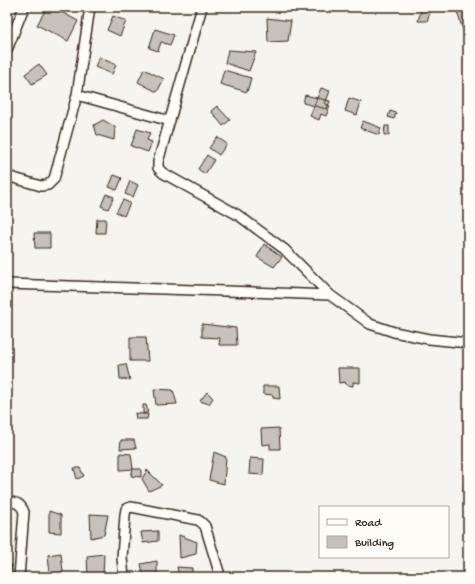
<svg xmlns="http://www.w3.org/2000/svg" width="475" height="584" viewBox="0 0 475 584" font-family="'Gochi Hand',sans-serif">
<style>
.building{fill:#c7c1bb;stroke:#3b2a1e}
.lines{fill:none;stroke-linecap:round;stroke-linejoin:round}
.minor-casing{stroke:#3b2a1e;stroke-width:12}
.minor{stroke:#fdfcf7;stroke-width:9}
</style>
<rect width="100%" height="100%" fill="#f5f4ee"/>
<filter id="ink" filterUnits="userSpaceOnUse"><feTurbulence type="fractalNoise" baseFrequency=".025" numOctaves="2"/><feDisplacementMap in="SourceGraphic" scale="8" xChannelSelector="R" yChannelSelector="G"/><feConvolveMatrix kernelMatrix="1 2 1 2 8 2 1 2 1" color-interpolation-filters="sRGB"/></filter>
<g filter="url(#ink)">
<path class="building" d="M47,7H52L78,21L68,41L37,25Z
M422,7H432L427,21H418Z
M457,7H468V40H466L456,8Z
M113,16L126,21L120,36L107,30Z
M267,18L291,21L288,41L268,42Z
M155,29L174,35L170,45L161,42L158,51L149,48Z
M228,50L256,52L249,71L225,63Z
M99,57L116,65L112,74L95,67Z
M39,64L47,75L32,84L25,74Z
M144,69L164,79L157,92L138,82Z
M224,70L251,78L247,92L220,84Z
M321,88L330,91L325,104L330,106L326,116L321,114L319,120L310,116Z
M305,95L330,101L327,109L303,103Z
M349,98L361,102L357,115L345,111Z
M217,106L230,120L223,126L211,111Z
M390,111L396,113L394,119L388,117Z
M103,120L115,127L114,140L97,135L94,125Z
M363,121L381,128L379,135L360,128Z
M385,126H389V135H384Z
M137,129L150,133L147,140L152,142L148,152L131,146Z
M217,137L227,144L219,155L209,148Z
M207,155L214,160L205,174L198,169Z
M114,175L122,178L117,190L109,187Z
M130,181L138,185L133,197L125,194Z
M106,194L114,197L108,209L101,206Z
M123,200L130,203L124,216L116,212Z
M97,219H106L105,233H96Z
M34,233H50V248H35Z
M264,244L282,257L274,267L257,257Z
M202,324L236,328L237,345H219L220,338L202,337Z
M130,337H146L148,361H130Z
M126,364L130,380L120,379L119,365Z
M338,368H360V383L353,382V386L346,385L345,382L339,383Z
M263,386H279L280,399L273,398V395L263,394Z
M154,389L173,390L177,404L156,405Z
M207,392L213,398L209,404L200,401Z
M143,405H146L148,412L143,414Z
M135,413L143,414H148L147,419H136Z
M279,428L280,449H270V444L262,445L261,429Z
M121,440H134L136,448L120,449Z
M214,452L226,457L224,484L209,480Z
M120,453L131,454L133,469L120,470Z
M250,458L264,459L263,475L249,474Z
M74,468H80L84,476L77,479Z
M133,469H141V477L131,476Z
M147,470L162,485L149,491L142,479Z
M464,484L468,485V493L463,492Z
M49,511L61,515V533L49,532Z
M90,514L108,515L104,535L91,538Z
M7,524H10L12,547H7Z
M158,531V541L143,543L141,532Z
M179,535L197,542L196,554L180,558Z
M61,553L63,572L50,575L48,555Z
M104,554L103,577H88L87,556Z
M157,561V577H144L141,564Z
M7,565H12L10,574L7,576Z
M177,567L192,568V577H179Z"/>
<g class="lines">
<g class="minor-casing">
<path id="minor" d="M202,7L158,162V168L163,173L238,215L284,249L330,295L370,324L394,332L429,339L468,343
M7,50L24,7
M77,95L170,121
M7,176L41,186L48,185L54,179L77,95L90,7
M7,284L226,291L330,295
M7,501C16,503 20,502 24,512L19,577
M124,577L122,558L125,515L126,509L131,507L198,520L201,522L205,526L219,572L218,577"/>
</g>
<use href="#minor" class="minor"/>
</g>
</g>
<rect width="475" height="584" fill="none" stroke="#fdfcf7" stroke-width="24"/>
<rect x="12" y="12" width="451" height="560" fill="none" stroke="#3b2a1e" stroke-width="1.5" filter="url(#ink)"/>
<rect x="319" y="506" width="130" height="52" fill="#fdfcf7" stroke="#afa8a0"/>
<rect x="327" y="519" width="20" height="6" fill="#fdfcf7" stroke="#afa8a0"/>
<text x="355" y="526" font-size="12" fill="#3b2a1e">Road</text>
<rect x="327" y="536" width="20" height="12" fill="#c7c1bb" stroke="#afa8a0"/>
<text x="355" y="546" font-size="12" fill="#3b2a1e">Building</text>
</svg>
